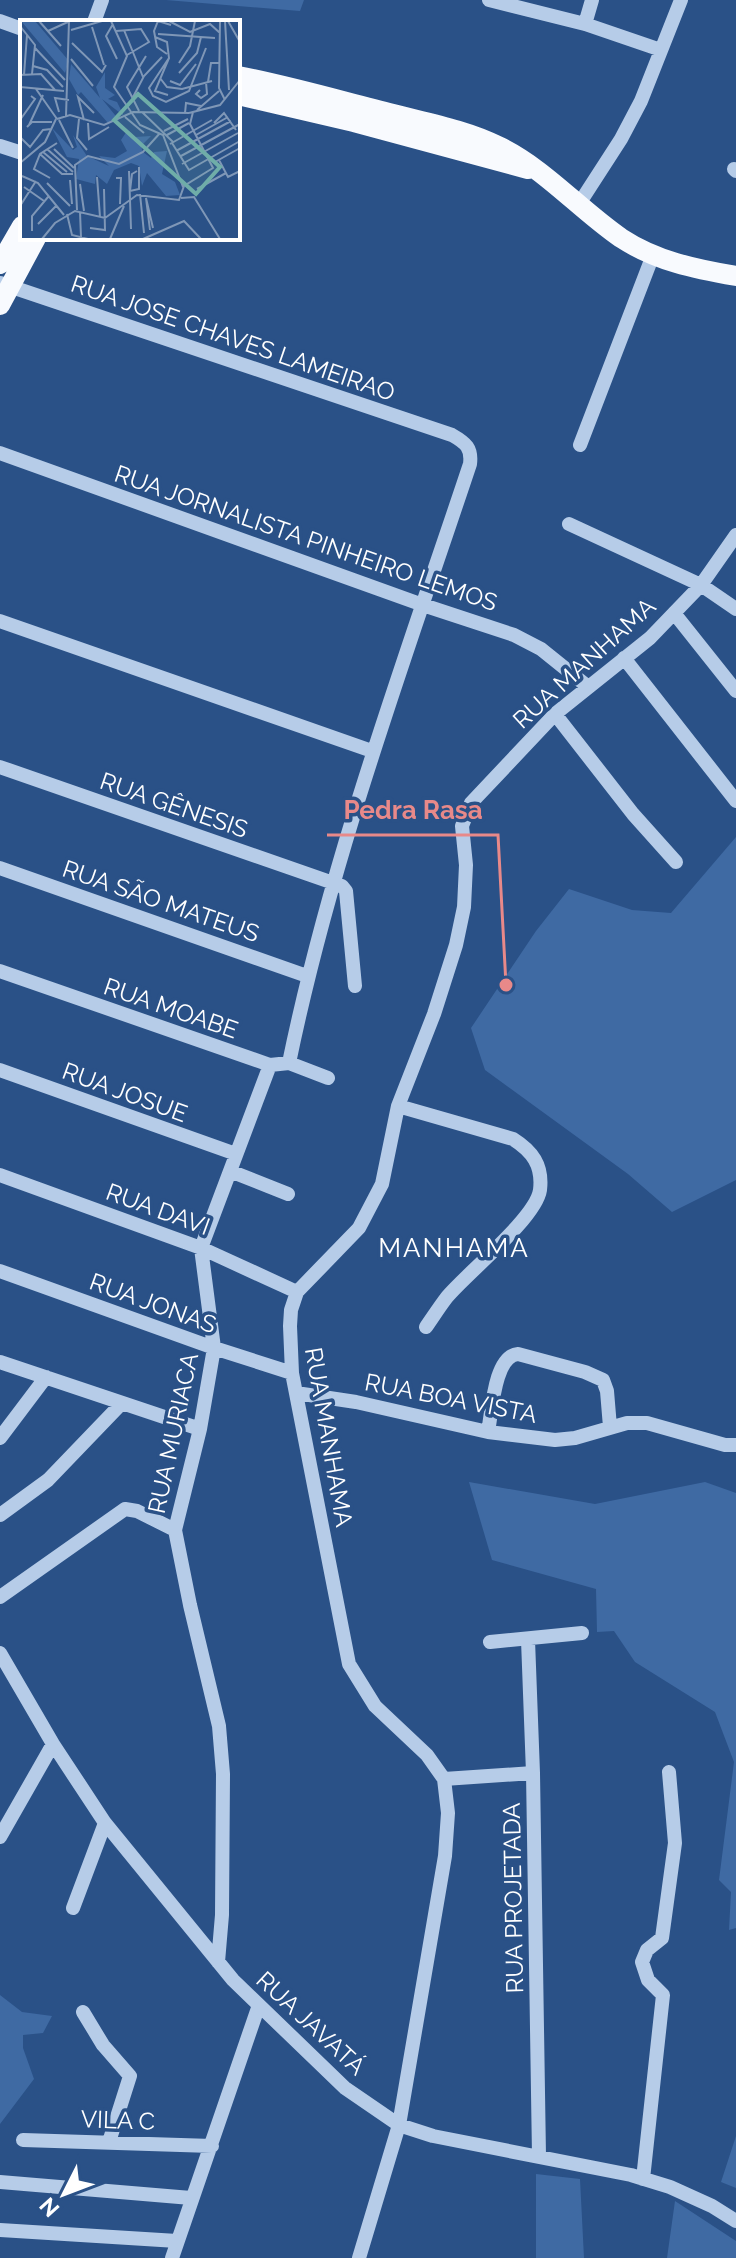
<svg xmlns="http://www.w3.org/2000/svg" width="736" height="2258" viewBox="0 0 736 2258" font-family="Raleway,sans-serif">
<style>
.green{fill:#3f6aa3}
.lines{fill:none;stroke-linecap:round;stroke-linejoin:round}
.minor{stroke:#b6cce8;stroke-width:14}
.major{stroke:#f8fafe;stroke-width:20}
.labels{text-anchor:middle;dominant-baseline:central;stroke-width:7;stroke-linejoin:round;paint-order:stroke}
.street-label{font-size:24px;fill:#fff;stroke:#2a5187}
.neighbourhood-label{font-size:26px;letter-spacing:2px;fill:#fff;stroke:#2a5187}
.inset-road{fill:none;stroke:#7f97b7;stroke-width:2}
.view{fill:#6fada8;fill-opacity:0.15;stroke:#6fada8;stroke-width:4}
.inset-edge{fill:none;stroke:#fff;stroke-width:4}
.leader{fill:none;stroke:#e88989;stroke-width:3}
.callout-dot{fill:#e88989;stroke:#2a5187;stroke-width:3}
.callout-label{font-size:26px;text-anchor:middle;font-weight:bold;fill:#e88989;stroke:#2a5187;stroke-width:7;stroke-linejoin:round;paint-order:stroke}
</style>
<rect width="100%" height="100%" fill="#2a5187"/>
<path class="green" d="M166,0H304L300,11Z
M736,837V1180L672,1212L628,1174L485,1070L471,1028L536,931L569,889L632,910L671,913Z
M469,1482L595,1504L705,1482L736,1493V1928L729,1930L731,1892L719,1880L734,1762L715,1712L635,1662L614,1631L597,1632L596,1589L492,1560Z
M0,1995L22,2012L52,2016L43,2033L23,2035V2048L34,2079L0,2124Z
M736,2136V2188L721,2182Z
M536,2174L580,2179L584,2258H536Z
M675,2201L736,2241V2258H667Z"/>
<g class="lines">
<path class="minor" d="M489,0L585,24L661,50
M0,21L22,29
M94,22L102,0
M585,24L592,0
M0,146L22,153
M734,169L736,171
M579,204L621,139L641,101L681,0
M0,283L452,435C466,443 472,448 470,464C404,662 331,859 289,1063
M580,445L653,255
M0,453L423,605L514,635L541,649L587,686
M569,524L701,585L736,609
M674,613L736,691
M0,621L372,751
M624,658L736,801
M555,714L633,814L676,862
M0,767L342,886L346,891L355,986
M0,868L307,976
M0,971L270,1065L289,1063L328,1078
M0,1070L236,1154
M398,1106L513,1139C532,1151 543,1165 540,1190C536,1218 468,1272 447,1297C440,1306 433,1317 426,1327
M230,1171L288,1194
M0,1175L201,1248L297,1292
M0,1271L214,1348L292,1373
M0,1362L200,1429
M296,1393L356,1402L488,1432L555,1440L575,1438L627,1423H647L725,1445H736
M488,1432C492,1412 494,1356 518,1354L585,1372L603,1380L607,1391L610,1427
M0,1438L46,1377
M0,1515L48,1480L122,1403
M0,1597L125,1509L137,1511L175,1530
M528,1640L533,1773L539,2156
M490,1642L582,1633
M0,1653L53,1744L105,1823L233,1980L345,2088L399,2125L433,2136L631,2175L670,2187L712,2206L736,2221
M444,1779L533,1773
M0,1837L53,1744
M73,1908L105,1823
M218,1962L222,1915L223,1774L219,1726L190,1605L175,1530L200,1429L214,1348L201,1248L270,1065
M83,2012L103,2045L130,2076L109,2142
M23,2140L212,2146
M643,2179L663,1995L648,1980L642,1962L647,1950L662,1938L675,1843L669,1772
M0,2182L191,2198
M0,2230L177,2241
M172,2258L259,2005
M359,2258L399,2125L445,1856L448,1813L444,1779L427,1755L375,1706L349,1664L292,1373L290,1326L291,1310L297,1292L359,1228L382,1184L398,1106L434,1014L456,945L464,907L466,865L462,826L471,803L555,714L650,638L701,585L736,535"/>
<path class="major" d="M238,76C290,86 341,101 393,114C428,123 466,130 498,146C544,168 579,209 621,238C656,261 695,269 736,276
M238,95L354,122L528,169
M0,264L22,226
M0,305L36,238"/>
</g>
<g class="labels">
<g class="street-label">
<text transform="translate(233 338) rotate(19)">RUA JOSE CHAVES LAMEIRAO</text>
<text transform="translate(306 538) rotate(19)">RUA JORNALISTA PINHEIRO LEMOS</text>
<text transform="translate(584 663) rotate(-42)">RUA MANHAMA</text>
<text transform="translate(174 805) rotate(19)">RUA GÊNESIS</text>
<text transform="translate(161 901) rotate(19)">RUA SÃO MATEUS</text>
<text transform="translate(171 1008) rotate(19)">RUA MOABE</text>
<text transform="translate(125 1092) rotate(20)">RUA JOSUE</text>
<text transform="translate(158 1209) rotate(20)">RUA DAVI</text>
<text transform="translate(153 1303) rotate(20)">RUA JONAS</text>
<text transform="translate(451 1398) rotate(11)">RUA BOA VISTA</text>
<text transform="translate(173 1433) rotate(-78)">RUA MURIACA</text>
<text transform="translate(329 1437) rotate(80)">RUA MANHAMA</text>
<text transform="translate(513 1898) rotate(-91)">RUA PROJETADA</text>
<text transform="translate(311 2023) rotate(43)">RUA JAVATÁ</text>
<text transform="translate(118 2120) rotate(2)">VILA C</text>
</g>
<g class="neighbourhood-label">
<text x="454" y="1248">MANHAMA</text>
</g>
</g>
<g transform="translate(20 20)">
<rect width="220" height="220" fill="#2a5187"/>
<path d="M1,1H15L49,41L45,53ZM51,44L80,78L76,67L85,52V68L95,75L88,79L97,82L104,96L82,79L99,100L88,103L61,72L58,75L49,59ZM32,108L53,130L57,127L53,115L67,136L89,146L79,136L95,138L107,131L101,120L107,111L115,117L131,116L121,126L123,132L131,138L134,132L147,131L142,154L155,162L160,175L146,176L127,153L122,166L119,146L111,143L94,150L87,164L76,155L75,164L56,159L59,139L47,137Z" fill="#3f6aa3"/>
<path class="inset-road" d="M19,1L41,26M91,1L107,36L94,67L120,105L143,115L163,167M149,1L170,12L190,4L200,13M200,1L199,68L205,80M205,1L209,70M208,1L220,22M93,4L86,16L97,39M0,6L15,25L12,54M72,7L84,45M51,10L82,1M104,10L123,57M28,11L50,1M96,11L121,9L129,22L107,35M138,14L195,18M135,17L147,22L149,38L135,71L148,75M52,23L82,52L86,45M15,28L45,60M147,34L137,27L134,11L138,1L151,5M149,38L129,68L133,76L146,82L169,71L186,28M51,39L73,66M159,43L170,26L175,1M13,46L27,50L43,67M159,53L177,33L181,17M0,55L21,54L35,70M4,55L7,15M140,58L147,67L162,69L192,61M150,61L160,65L176,44M188,62L191,43H200M0,67L44,71M16,69L37,99M180,70L176,74L181,78L187,74L186,62M112,79L124,56L142,37M177,90L199,71M119,91L107,67L126,36M39,92L35,78L49,80M122,92L153,122M165,93L166,83L181,86M169,93L200,85L220,60M46,96L49,1M105,97L124,113M37,99L50,95L84,105L113,92L169,93M59,99L57,118L67,130M0,100L15,79L11,76M39,100L53,128M64,100L58,77L74,93M68,103L69,119L89,107M194,103L204,93L216,110M9,105L23,75M7,107L12,102H32M144,111L168,99M147,115L169,103M176,115L208,97M0,117L10,127L23,110L31,109M178,119L211,101M152,123L169,150L220,121M150,124L192,100M27,129L53,152M34,129L54,148M156,131L178,119M23,132L47,152M20,134L42,154H53M161,136L220,104M199,140L208,157L220,151M195,142L220,128M0,143L25,122L36,99M162,144L218,113M109,151L111,209M117,151L112,154L110,171L119,169V147M2,156L18,163L44,195M77,157L80,197M30,158L14,149L20,134L37,123M96,158H101L100,184M50,160L52,184M27,163L50,186M60,164L64,191M4,167L24,181M177,169L206,153M120,174L124,213M161,178L174,177L200,219M0,186L16,161M57,190L55,145L68,136L99,144L123,132L140,113M60,192L61,217M47,194L52,215L68,219M18,204L36,186M70,208L85,210L84,169M130,210L126,178L133,208M12,211V196L28,177M22,219L35,203L55,191L85,198L117,175L159,180L164,166L193,148L170,104L173,92M90,219L104,186M123,219L164,201L181,219"/>
<path class="view" d="M118,74L200,147L176,174L94,100Z"/>
<rect width="220" height="220" class="inset-edge"/>
</g>
<path class="leader" d="M506 985L498 835H327"/>
<circle class="callout-dot" cx="506" cy="985" r="8"/>
<g class="callout-label">
<text x="413" y="819">Pedra Rasa</text>
</g>
<g transform="translate(64 2194) rotate(228)" stroke="#2a5187" stroke-width="6" paint-order="stroke">
<path d="M0-6L14 30L0 20L-14 30Z" fill="#ffffff"/>
<text y="-12" font-size="22" font-weight="bold" text-anchor="middle" fill="#ffffff">N</text>
</g>
</svg>
